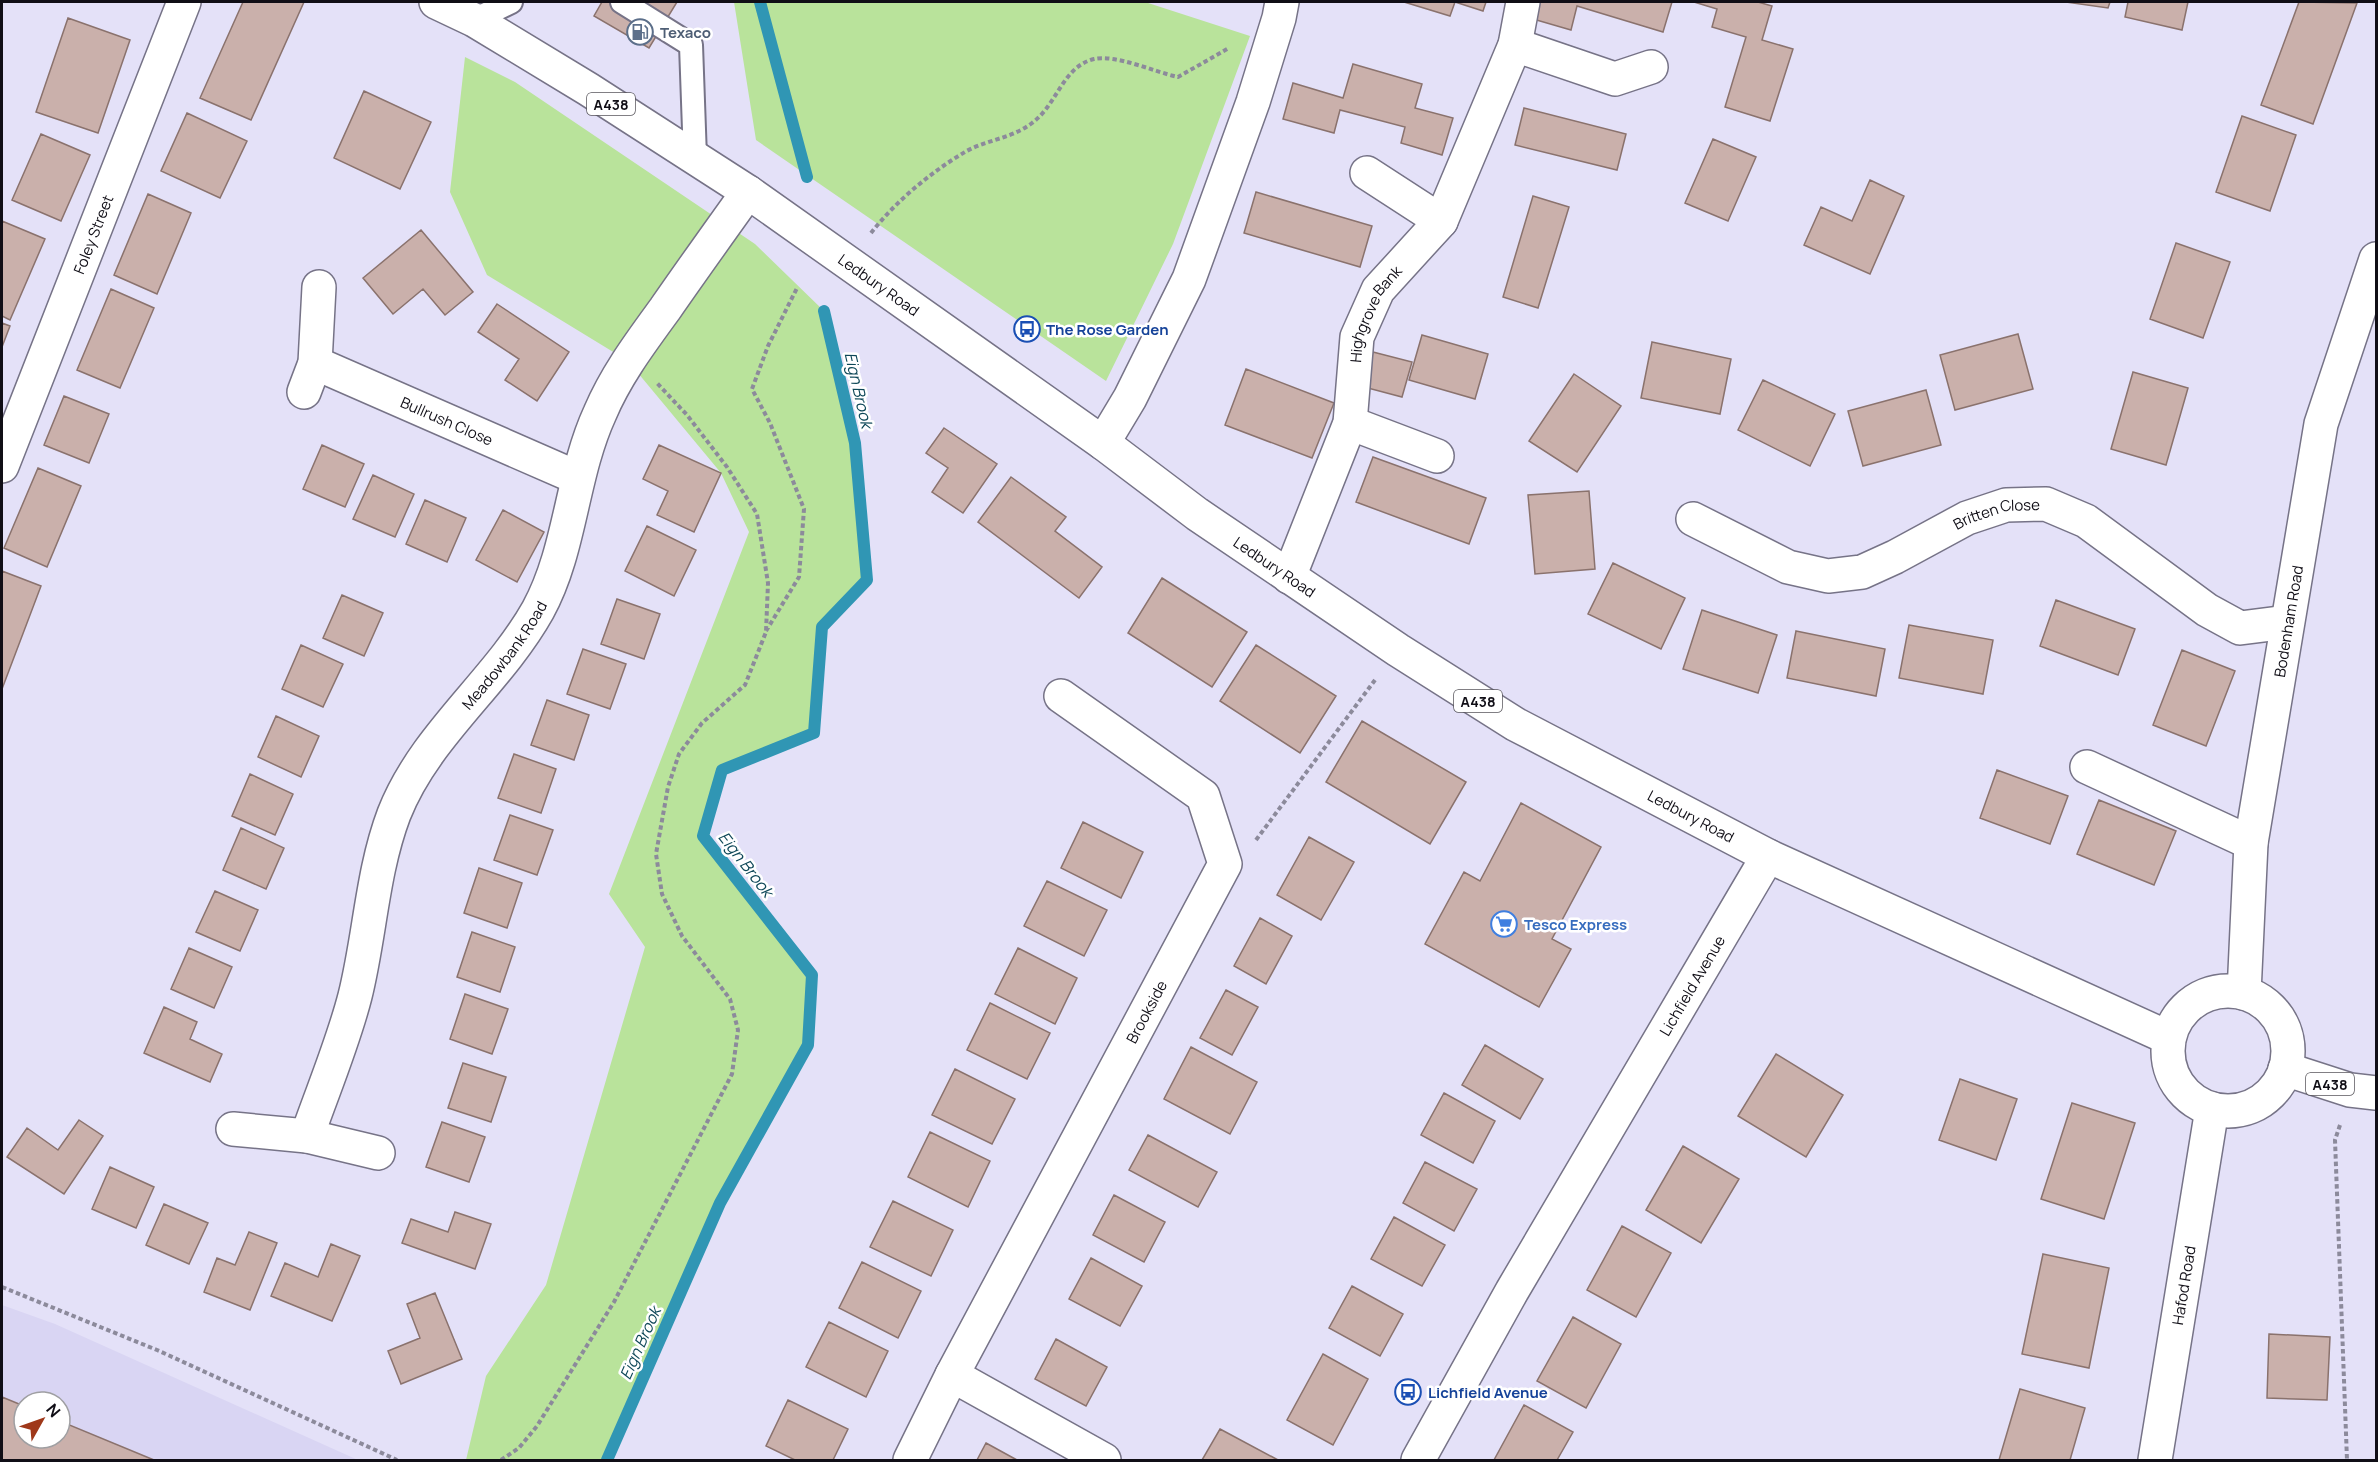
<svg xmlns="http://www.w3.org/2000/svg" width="2378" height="1462" viewBox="0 0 2378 1462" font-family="Manrope,sans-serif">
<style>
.built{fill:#d9d5f3;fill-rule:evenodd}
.green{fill:#b9e39b}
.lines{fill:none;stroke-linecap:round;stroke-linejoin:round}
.stream{stroke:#3096b4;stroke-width:12}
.building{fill:#cab0ab;stroke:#8a726d;stroke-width:1.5}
.lane-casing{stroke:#767387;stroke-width:26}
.street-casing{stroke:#767387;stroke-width:36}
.secondary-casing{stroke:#767387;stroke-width:36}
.highway-casing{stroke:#767387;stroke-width:36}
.path{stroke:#8c8a9b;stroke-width:4;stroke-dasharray:4.5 3;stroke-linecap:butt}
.lane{stroke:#fff;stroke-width:22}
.street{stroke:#fff;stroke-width:33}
.secondary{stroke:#fff;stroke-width:33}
.highway{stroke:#fff;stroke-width:33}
.labels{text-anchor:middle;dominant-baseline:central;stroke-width:5;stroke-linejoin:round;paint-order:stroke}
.shield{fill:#fff;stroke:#58565c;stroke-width:1.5}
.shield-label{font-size:14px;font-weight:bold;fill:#100e16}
.service-label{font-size:15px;font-weight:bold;fill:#4e5e75;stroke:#fff;text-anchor:start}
.street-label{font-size:15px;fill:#100e16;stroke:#fff}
.transit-label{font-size:15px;font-weight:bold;fill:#164399;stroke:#fff;text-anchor:start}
.shop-label{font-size:15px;font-weight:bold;fill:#366cbe;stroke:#fff;text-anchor:start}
.water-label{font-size:16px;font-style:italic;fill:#0e4758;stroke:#fff}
</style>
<rect width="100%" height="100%" fill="#e4e1f8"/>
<path class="built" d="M2,1305L55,1324L358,1460H2ZM24,1402H60V1438H24Z"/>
<path class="green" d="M734,2H1145L1250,36L1173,244L1106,381L756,140Z
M465,57L515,82L755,244L824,311L855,443L867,580L822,627L814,733L722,770L703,836L812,975L808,1045L720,1203L607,1460H466L486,1376L546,1285L645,947L609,894L749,532L721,473L628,361L487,275L450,192Z"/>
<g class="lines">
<path class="stream" d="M760,2L807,177
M607,1460L720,1203L808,1045L812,975L703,836L722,770L814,733L822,627L867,580L855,443L824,311"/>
</g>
<path class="building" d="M243,2H304L251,120L200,98Z
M602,2H677L649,48L594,16Z
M1404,2H1486L1483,11L1455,2L1450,16Z
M1538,2H1672L1663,32L1577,6L1571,30L1533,19Z
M1694,2H1758L1772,6L1762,40L1793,49L1770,121L1725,107L1746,37L1712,27L1717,9Z
M2066,2H2110L2108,8Z
M2128,2H2188L2182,30L2125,17Z
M2299,2L2357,3L2313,124L2261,105Z
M68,18L130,40L98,133L36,112Z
M1353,64L1422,84L1415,108L1453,118L1442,155L1401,143L1405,127L1340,110L1334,133L1283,119L1293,83L1343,98Z
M364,91L431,122L400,189L334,158Z
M1524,108L1626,134L1617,170L1515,145Z
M187,113L247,141L220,198L161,171Z
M2242,116L2296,135L2270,211L2216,192Z
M41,134L90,155L61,221L12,200Z
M1713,139L1756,157L1728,221L1685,203Z
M1870,180L1904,196L1870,274L1804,245L1821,207L1852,221Z
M1256,192L1372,226L1360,267L1244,233Z
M148,194L191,213L157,294L114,275Z
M1533,196L1569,207L1538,308L1503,297Z
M2,221L45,239L10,320L2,316Z
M421,230L473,292L445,315L423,289L393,314L363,278Z
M2176,243L2230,262L2203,338L2150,319Z
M111,289L154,308L120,388L77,370Z
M497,304L569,352L537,401L505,380L519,359L478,332Z
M2,323L10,326L2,347Z
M2018,334L2033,389L1955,410L1940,355Z
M1422,335L1488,354L1475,399L1409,380Z
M1652,342L1731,359L1720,414L1641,398Z
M1373,352L1412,362L1402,397L1364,387Z
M1246,369L1334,403L1312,458L1225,425Z
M2133,372L2188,388L2166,465L2111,449Z
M1574,374L1621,406L1577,472L1529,441Z
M1763,380L1835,414L1810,466L1738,430Z
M1926,390L1941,445L1863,466L1848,411Z
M64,396L109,414L89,463L44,445Z
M944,428L997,464L963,513L932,492L948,468L926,453Z
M322,445L364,464L345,507L303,489Z
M659,445L721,473L694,532L657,515L668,491L643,479Z
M1373,457L1486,498L1469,544L1356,502Z
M38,468L81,486L47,567L4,548Z
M373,475L414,494L395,537L353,519Z
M1011,477L1066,517L1055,531L1102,567L1079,598L978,522Z
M1589,491L1595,569L1535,574L1528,495Z
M425,500L466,518L447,562L406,544Z
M503,510L544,532L517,582L476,560Z
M647,526L696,550L674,596L625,571Z
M1613,563L1685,598L1661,649L1588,614Z
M2,571L41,586L2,689Z
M1162,578L1247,632L1212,687L1128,633Z
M342,595L383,613L364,656L323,638Z
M617,599L660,614L644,659L601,644Z
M2056,600L2135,629L2118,675L2040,646Z
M1702,610L1777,635L1758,693L1683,669Z
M1909,625L1993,640L1983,694L1899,678Z
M1796,631L1885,649L1876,696L1787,678Z
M301,645L343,664L323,707L282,689Z
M1256,645L1336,696L1300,753L1220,701Z
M583,649L626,664L610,709L567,694Z
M2182,650L2235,671L2206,746L2153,725Z
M547,700L589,715L574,760L531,745Z
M276,716L319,736L301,777L258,757Z
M1362,721L1466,782L1430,844L1326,782Z
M514,754L556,769L541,813L498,798Z
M1997,770L2068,796L2050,844L1980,818Z
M250,774L293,794L275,835L232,816Z
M2099,800L2176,831L2154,885L2077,854Z
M1521,803L1601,847L1552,939L1571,949L1539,1007L1425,944L1464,872L1480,881Z
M510,815L553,830L537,875L494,860Z
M1083,822L1143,852L1121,898L1061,868Z
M241,828L284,848L266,889L223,870Z
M1309,837L1354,862L1321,920L1277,895Z
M479,868L522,883L507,928L464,913Z
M1047,881L1107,910L1084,956L1024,926Z
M215,891L258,910L240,951L196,932Z
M1260,918L1292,936L1266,984L1234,966Z
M472,932L515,947L500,992L457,977Z
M189,948L232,967L214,1008L171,989Z
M1018,948L1077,978L1055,1024L995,994Z
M1226,990L1258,1007L1232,1055L1200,1038Z
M465,994L508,1009L492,1054L450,1039Z
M990,1003L1050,1033L1027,1079L967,1050Z
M164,1007L197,1022L190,1039L222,1054L210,1082L144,1053Z
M1485,1045L1543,1079L1520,1119L1462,1085Z
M1191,1047L1257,1082L1230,1134L1164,1099Z
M1776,1054L1843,1095L1806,1157L1738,1116Z
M463,1063L506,1077L491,1122L448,1108Z
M955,1069L1015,1099L992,1144L932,1115Z
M1960,1079L2017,1099L1996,1160L1939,1140Z
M1444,1093L1495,1121L1473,1163L1421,1135Z
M2072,1103L2135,1123L2104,1219L2041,1199Z
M79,1120L103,1136L64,1194L7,1157L27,1128L58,1150Z
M442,1122L485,1137L469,1182L426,1167Z
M930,1132L990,1161L968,1207L908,1177Z
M1148,1135L1217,1172L1198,1207L1129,1170Z
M1683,1146L1739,1179L1701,1243L1646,1210Z
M1425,1162L1477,1189L1454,1231L1403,1203Z
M110,1167L154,1187L136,1228L92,1209Z
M1114,1195L1165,1222L1144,1262L1093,1235Z
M893,1201L953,1230L931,1276L870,1247Z
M164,1204L208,1223L189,1264L146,1245Z
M455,1212L491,1224L475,1269L402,1243L411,1219L448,1232Z
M1394,1217L1445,1245L1422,1286L1371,1259Z
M1622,1226L1671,1253L1636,1317L1587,1290Z
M249,1232L277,1243L250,1310L204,1292L217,1258L235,1265Z
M331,1244L360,1256L332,1321L271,1296L285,1263L318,1277Z
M2043,1254L2109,1268L2089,1368L2022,1354Z
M1091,1258L1142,1286L1120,1326L1069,1299Z
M862,1262L921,1291L898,1338L839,1308Z
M1352,1286L1403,1314L1380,1356L1329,1328Z
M435,1293L462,1359L401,1384L388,1351L420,1338L407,1304Z
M1573,1317L1621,1344L1586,1408L1537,1381Z
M829,1322L888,1351L866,1397L806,1367Z
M2269,1334L2330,1337L2327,1400L2267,1398Z
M1056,1339L1107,1367L1086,1406L1035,1379Z
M1323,1354L1368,1379L1333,1445L1287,1420Z
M2020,1389L2085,1408L2070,1460H1999Z
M2,1397L24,1406V1438H60V1421L154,1460H2Z
M788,1400L848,1429L833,1460H795L766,1446Z
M1524,1405L1573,1432L1557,1460H1494Z
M1220,1429L1278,1460H1202Z
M986,1443L1017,1460H977Z"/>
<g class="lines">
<g class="lane-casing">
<path id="lane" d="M622,2L691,45L695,158
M474,20L511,2"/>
</g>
<g class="street-casing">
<g id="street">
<path d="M1515,45L1615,79L1651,67"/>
<path d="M1367,173L1441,221"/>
<path id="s1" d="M315,363L578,478"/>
<path d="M304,392L315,363L319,287"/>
<path d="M1350,423L1437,456"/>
<path d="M1103,443L1130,398L1189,279L1253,102L1279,18L1282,2"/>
<path id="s2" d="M2,466L184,2"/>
<path id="s3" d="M1693,519L1788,567L1828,576L1862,572L1895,557L1967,518L2006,505L2046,504L2086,521L2207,610L2240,628L2287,622"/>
<path id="s4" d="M1289,577L1350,423L1357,337L1378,290L1441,221L1515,45L1523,2"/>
<path d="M2087,767L2251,843"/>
<path id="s5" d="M233,1129L307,1136C323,1090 343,1043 355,996C370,936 372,872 394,814C425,735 497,683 538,610C571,550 571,476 600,413C616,375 641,342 665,309C692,270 720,231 748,192"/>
<path d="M307,1136L378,1153"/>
<path id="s6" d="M952,1375L1225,864L1203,796L1061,696"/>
<path d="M910,1460L952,1375L1104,1460"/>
<path id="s7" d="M1418,1460L1512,1291L1768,856"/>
</g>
</g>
<g class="secondary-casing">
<g id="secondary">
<path id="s8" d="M2244,993L2251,843L2321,424L2376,259"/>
<path id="s9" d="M2155,1460L2212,1109"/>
</g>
</g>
<g class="highway-casing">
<g id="highway">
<path id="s10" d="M436,2L474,20L588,89L748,192L1103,443L1197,514L1398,650L1515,724L1768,856L2169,1038"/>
<circle cx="2228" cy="1051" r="60"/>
<path d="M2285,1069L2350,1090L2376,1093"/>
</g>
</g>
<path class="path" d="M871,233C895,202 931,172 965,152C985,140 1011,139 1032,123C1058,104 1062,67 1094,59C1115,54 1155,72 1178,77L1229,48
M766,631L799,577L804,509L770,423L752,389L768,346L797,288
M1256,840L1375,680
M2340,1125L2335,1140L2347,1460
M2,1287L157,1350L397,1460
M501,1460L519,1448L537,1426L614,1302L732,1074L738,1030L730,999L682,936L662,894L656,854L668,787L679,754L702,723L745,685L766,632L768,583L757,514L727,467L687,415L657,383"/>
<use href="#lane" class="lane"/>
<use href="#street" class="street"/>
<use href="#secondary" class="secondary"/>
<use href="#highway" class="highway"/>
</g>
<defs>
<g id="fuel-ring" transform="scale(1.35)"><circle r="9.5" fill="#fff" stroke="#5c6f8a" stroke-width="1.5"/><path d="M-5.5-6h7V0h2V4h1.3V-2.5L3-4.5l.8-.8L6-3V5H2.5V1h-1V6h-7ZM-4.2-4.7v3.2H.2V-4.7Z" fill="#5c6f8a"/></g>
<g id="bus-ring" transform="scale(1.35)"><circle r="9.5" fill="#fff" stroke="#1a4fb4" stroke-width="1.5"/><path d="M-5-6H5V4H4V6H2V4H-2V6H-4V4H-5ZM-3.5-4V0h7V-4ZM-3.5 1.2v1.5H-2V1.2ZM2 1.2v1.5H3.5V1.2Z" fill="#1a4fb4"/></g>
<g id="supermarket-ring" transform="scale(1.35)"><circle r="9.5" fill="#fff" stroke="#3f7fe0" stroke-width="1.5"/><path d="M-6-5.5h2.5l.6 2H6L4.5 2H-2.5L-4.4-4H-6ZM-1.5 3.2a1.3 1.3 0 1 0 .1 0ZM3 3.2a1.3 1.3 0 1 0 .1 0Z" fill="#3f7fe0"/></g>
</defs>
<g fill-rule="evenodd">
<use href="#fuel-ring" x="640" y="32"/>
<use href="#bus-ring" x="1027" y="329"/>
<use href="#supermarket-ring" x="1504" y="924"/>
<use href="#bus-ring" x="1408" y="1392"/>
</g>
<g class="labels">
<g class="shield">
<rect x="587" y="93" width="48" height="22" rx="4.5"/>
<rect x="1454" y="690" width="48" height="22" rx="4.5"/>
<rect x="2306" y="1073" width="48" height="22" rx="4.5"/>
</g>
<g class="shield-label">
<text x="611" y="104">A438</text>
<text x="1478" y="701">A438</text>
<text x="2330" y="1084">A438</text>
</g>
<g class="service-label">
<text x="660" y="32">Texaco</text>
</g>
<g class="street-label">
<text stroke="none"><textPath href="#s2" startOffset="249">Foley Street</textPath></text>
<text stroke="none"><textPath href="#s10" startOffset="526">Ledbury Road</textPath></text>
<text stroke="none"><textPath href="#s4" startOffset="280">Highgrove Bank</textPath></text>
<text stroke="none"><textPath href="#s1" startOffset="144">Bullrush Close</textPath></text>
<text stroke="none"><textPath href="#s3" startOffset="330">Britten Close</textPath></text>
<text stroke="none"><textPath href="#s10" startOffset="1012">Ledbury Road</textPath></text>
<text stroke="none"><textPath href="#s8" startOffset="375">Bodenham Road</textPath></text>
<text stroke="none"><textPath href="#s5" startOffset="603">Meadowbank Road</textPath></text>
<text stroke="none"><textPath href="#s10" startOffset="1498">Ledbury Road</textPath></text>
<text stroke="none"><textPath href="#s7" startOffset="548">Lichfield Avenue</textPath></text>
<text stroke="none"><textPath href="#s6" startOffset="412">Brookside</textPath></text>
<text stroke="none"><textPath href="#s9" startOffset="177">Hafod Road</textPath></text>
</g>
<g class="transit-label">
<text x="1046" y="329">The Rose Garden</text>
<text x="1428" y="1392">Lichfield Avenue</text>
</g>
<g class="shop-label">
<text x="1524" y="924">Tesco Express</text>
</g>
<g class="water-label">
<text transform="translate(859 390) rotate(77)">Eign Brook</text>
<text transform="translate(746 864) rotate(52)">Eign Brook</text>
<text transform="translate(640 1343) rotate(-66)">Eign Brook</text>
</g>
</g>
<rect width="2378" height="1462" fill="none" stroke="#100e16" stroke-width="6"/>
<g transform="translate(42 1420) rotate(50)"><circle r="28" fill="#ffffff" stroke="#9f9fa2" stroke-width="1.5"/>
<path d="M0-4.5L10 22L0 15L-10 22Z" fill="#9f381a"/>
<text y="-9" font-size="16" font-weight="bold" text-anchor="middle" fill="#100e16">N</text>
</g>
</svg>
